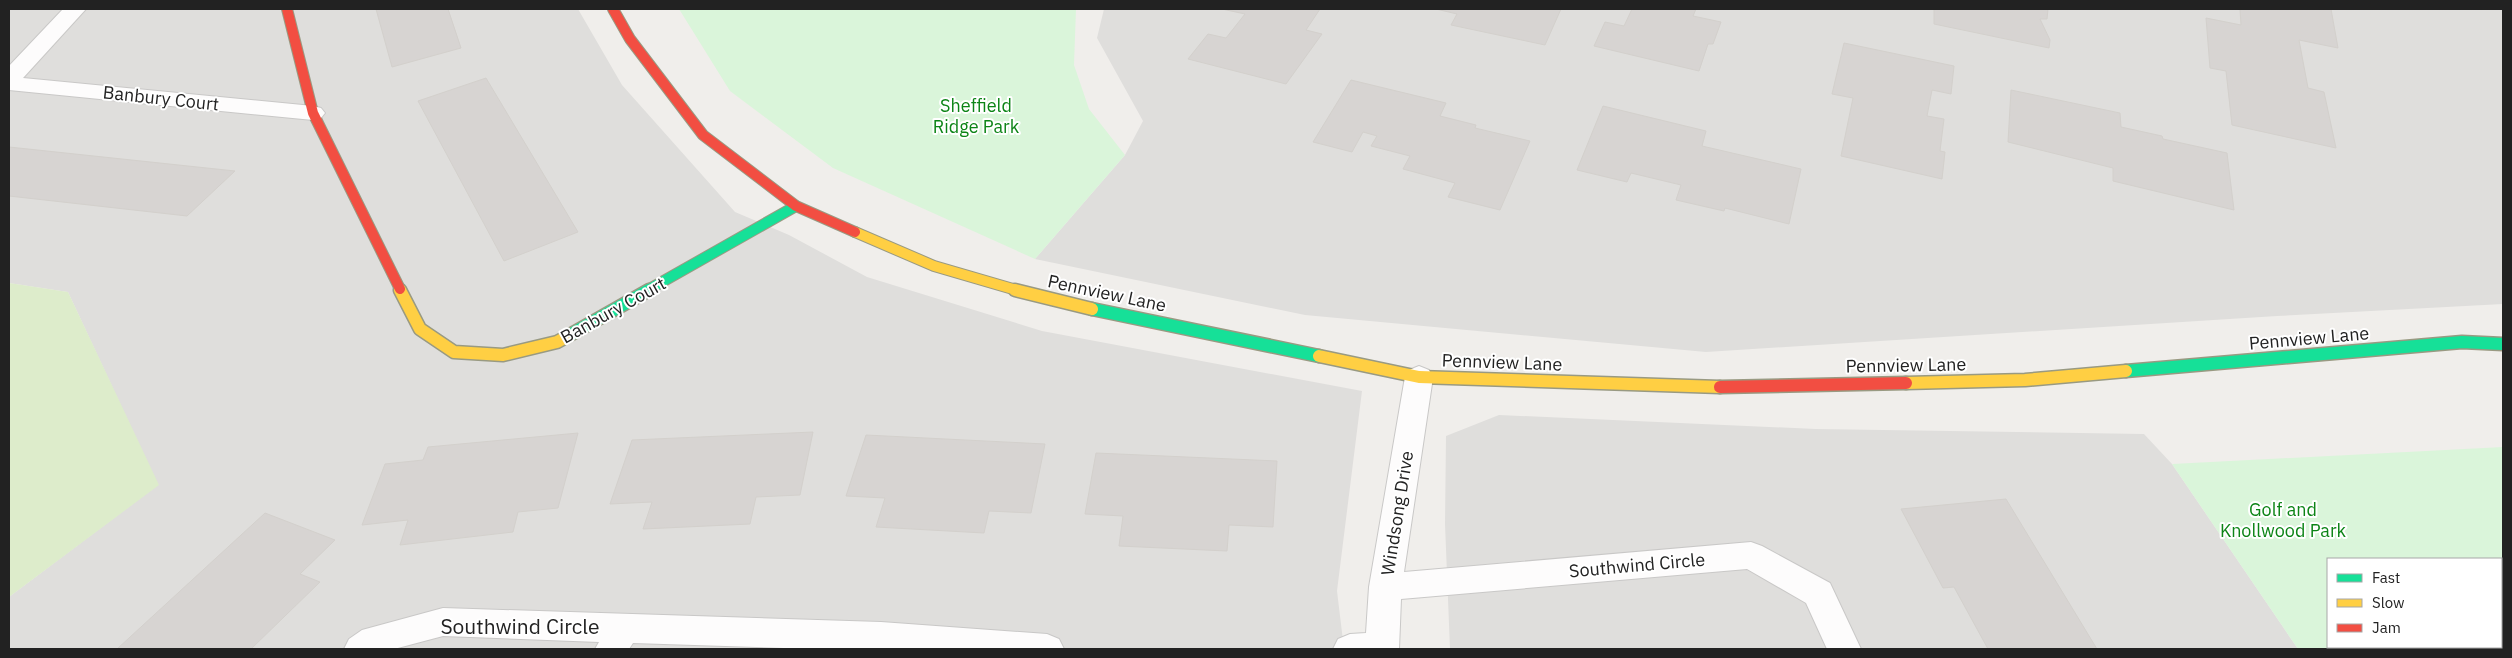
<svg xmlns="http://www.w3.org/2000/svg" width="2512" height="658" viewBox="0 0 2512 658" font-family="'IBM Plex Sans',sans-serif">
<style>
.residential{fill:#dfdedc}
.grass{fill:#ddeccb}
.park{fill:#daf5da;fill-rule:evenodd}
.building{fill:#d7d4d2;stroke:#d3d0cc}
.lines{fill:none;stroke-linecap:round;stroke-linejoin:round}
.street-casing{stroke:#c9c8c7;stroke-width:2}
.fast-far1-casing{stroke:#999a82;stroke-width:12}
.fast-casing{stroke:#999a82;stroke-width:15}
.slow-far1-casing{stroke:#999a82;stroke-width:12}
.slow-casing{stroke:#999a82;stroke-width:15}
.jam-far1-casing{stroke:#999a82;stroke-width:12}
.jam-casing{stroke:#999a82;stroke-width:15}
.street{fill:#fdfcfc;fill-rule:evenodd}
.fast-far1{stroke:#16e098;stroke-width:10}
.fast{stroke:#16e098;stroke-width:12}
.slow-far1{stroke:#ffcf43;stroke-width:10}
.slow{stroke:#ffcf43;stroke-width:12}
.jam-far1{stroke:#f24e42;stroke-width:10}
.jam{stroke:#f24e42;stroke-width:12}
.labels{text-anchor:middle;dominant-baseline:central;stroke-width:4;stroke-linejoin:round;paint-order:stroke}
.street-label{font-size:18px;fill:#222;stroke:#fff}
.park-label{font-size:18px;fill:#0c8416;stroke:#fff}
.near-street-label{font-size:21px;fill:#222;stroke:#fff}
</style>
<rect width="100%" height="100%" fill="#f0eeeb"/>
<path class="residential" d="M9,9H578L622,85L735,212L789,235L867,277L1042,331L1362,391L1337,591L1344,649H9V597L158,485L68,292L9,283Z
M1104,9H2503V304L2277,316L1706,352L1305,315L1035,259L1125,155L1143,121L1097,38Z
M1499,415L1816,429L2144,434L2172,464L2298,649H1450L1445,524L1446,436Z"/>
<path class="grass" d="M9,283L68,292L159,485L9,597Z"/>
<path class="park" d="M679,9H1076L1074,65L1089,109L1125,155L1035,259L833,168L730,91Z
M2503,447V649H2298L2172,464ZM2328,559H2501V647H2328Z"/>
<path class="building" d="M376,9H448L461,48L392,67Z
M1222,9H1320L1306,30L1322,34L1286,84L1188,59L1208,34L1226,38L1245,14Z
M1436,9H1561L1545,45L1451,25L1457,14Z
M1632,9H1696L1693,16L1721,22L1713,44H1708L1699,71L1594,46L1605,22L1624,26Z
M1934,9H2048L2047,19H2040L2050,40L2049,48L1934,24Z
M2240,9H2331L2338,48L2299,40L2308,88L2324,92L2336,148L2232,125L2226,71L2210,68L2206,18L2241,25Z
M1844,43L1954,66L1951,94L1932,90L1927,116L1944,119L1940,151L1945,152L1942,179L1841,156L1853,98L1832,94Z
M486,78L578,232L504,261L418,101Z
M1351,80L1446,103L1440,116L1476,125L1475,128L1530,141L1500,210L1448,197L1455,183L1403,169L1410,156L1371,146L1377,136L1363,132L1352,152L1313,142Z
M2011,90L2120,113L2121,127L2162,136L2163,139L2227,153L2234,210L2113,181V168L2008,142Z
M1603,106L1706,131L1702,146L1801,169L1789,224L1725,208L1724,211L1676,200L1681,185L1631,173L1627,182L1577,170Z
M9,147L235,171L187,216L9,196Z
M813,432L800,495L756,497L750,524L643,529L652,502L610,504L632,440Z
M578,433L558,508L518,512L513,532L400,545L408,520L362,525L385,464L423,460L428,447Z
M866,435L1045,444L1031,513L989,511L984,533L876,527L885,498L846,496Z
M1096,453L1277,461L1273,527L1229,525L1227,551L1119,546L1123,516L1085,514Z
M2006,499L2097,649H1988L1954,587L1943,588L1901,509Z
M265,513L335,540L300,574L320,582L251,649H117Z"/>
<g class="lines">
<g class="street-casing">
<path id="street" d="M63,9H86L23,78L313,106L321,108L325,113L321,118L313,120L9,90V66Z
M1419,366L1429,370L1433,377L1404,572L1751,542L1762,546L1830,583L1861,649H1827L1806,603L1747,569L1401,599L1399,649H1333L1338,639L1350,634L1366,633L1369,587L1405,377L1409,370Z
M443,608L881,622L1047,634L1059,639L1064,649H813L633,643L629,649H595L599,642L443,636L394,649H344L349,639L362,630Z"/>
</g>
<g class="fast-far1-casing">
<path id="fast-far1" d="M646,291L796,206"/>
</g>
<g class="fast-casing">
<path id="fast" d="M1092,309L1319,356
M568,336L649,290
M2126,371L2462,342L2503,344"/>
</g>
<g class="slow-far1-casing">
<path id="slow-far1" d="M855,232L934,266L1020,291
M400,289L401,291"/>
</g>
<g class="slow-casing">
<path id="slow" d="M400,290L420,329L454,352L503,355L557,342L568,336
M1015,290L1092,309
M1319,356L1419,377L1720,387
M1906,383L2025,380L2126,371"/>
</g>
<g class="jam-far1-casing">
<path id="jam-far1" d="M287,9L313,113L400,289
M613,9L630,39L703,135L796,206L855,232"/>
</g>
<g class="jam-casing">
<path id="jam" d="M1720,387L1906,383"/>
</g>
<use href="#street" class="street"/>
<use href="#fast-far1" class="fast-far1"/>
<use href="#fast" class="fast"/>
<use href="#slow-far1" class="slow-far1"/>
<use href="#slow" class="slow"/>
<use href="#jam-far1" class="jam-far1"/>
<use href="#jam" class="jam"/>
</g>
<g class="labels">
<g class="street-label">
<text transform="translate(161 98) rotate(6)">Banbury Court</text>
<text transform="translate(1107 293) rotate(12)">Pennview Lane</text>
<text transform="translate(613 310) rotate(-29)">Banbury Court</text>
<text transform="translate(2309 338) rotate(-5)">Pennview Lane</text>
<text transform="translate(1502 362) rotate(2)">Pennview Lane</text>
<text transform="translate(1906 365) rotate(-1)">Pennview Lane</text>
<text transform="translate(1397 513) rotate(-81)">Windsong Drive</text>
<text transform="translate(1637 565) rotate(-5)">Southwind Circle</text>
</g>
<g class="park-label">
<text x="976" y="105">Sheffield<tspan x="976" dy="21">Ridge Park</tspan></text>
<text x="2283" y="509">Golf and<tspan x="2283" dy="21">Knollwood Park</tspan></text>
</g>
<g class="near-street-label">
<text x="520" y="626">Southwind Circle</text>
</g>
</g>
<rect width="2512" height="658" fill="none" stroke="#222222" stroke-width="20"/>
<rect x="2327" y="558" width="175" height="90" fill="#ffffff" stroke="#a7a7a7"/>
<rect x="2337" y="574" width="25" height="8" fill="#16e098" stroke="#a7a7a7"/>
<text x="2372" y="583" font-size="15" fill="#222222">Fast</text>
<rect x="2337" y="599" width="25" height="8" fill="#ffcf43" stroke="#a7a7a7"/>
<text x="2372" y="608" font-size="15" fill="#222222">Slow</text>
<rect x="2337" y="624" width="25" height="8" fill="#f24e42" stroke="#a7a7a7"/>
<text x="2372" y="633" font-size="15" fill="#222222">Jam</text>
</svg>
